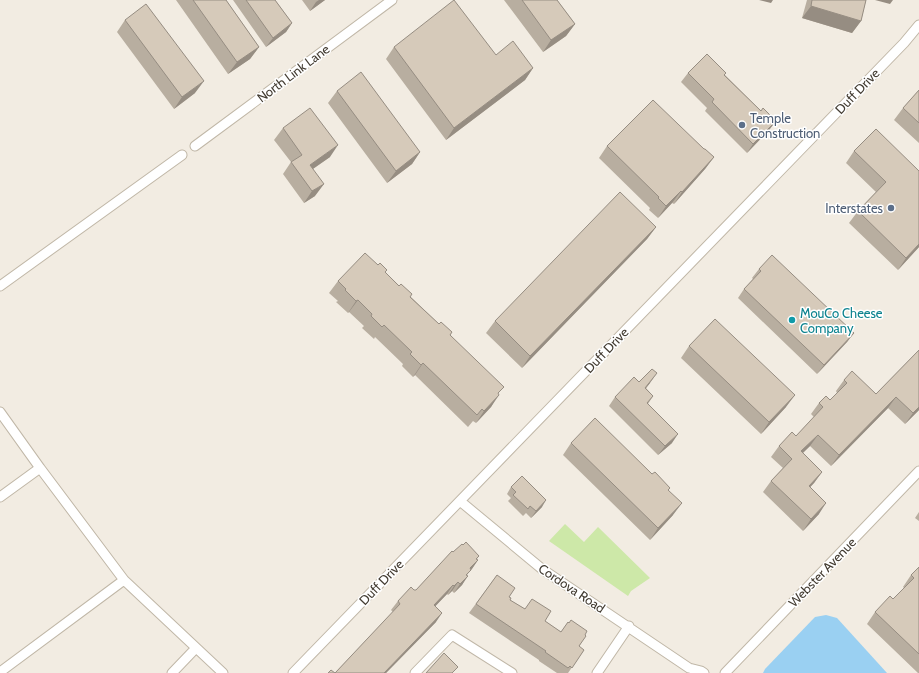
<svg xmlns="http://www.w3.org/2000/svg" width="919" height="673" viewBox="0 0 919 673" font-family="Cabin,sans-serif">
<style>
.green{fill:#cde8a8}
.water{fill:#9ad0f2}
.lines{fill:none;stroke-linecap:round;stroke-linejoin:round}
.street-casing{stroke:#c0b7a7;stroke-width:11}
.street{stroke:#fff;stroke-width:9}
.wall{fill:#b8aea0}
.shaded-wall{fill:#968d82}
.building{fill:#d6caba;stroke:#968d82}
.service-dot{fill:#5c6f8a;stroke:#fff;stroke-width:1.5}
.culture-dot{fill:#0f9aa8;stroke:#fff;stroke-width:1.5}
.labels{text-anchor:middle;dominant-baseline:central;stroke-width:3;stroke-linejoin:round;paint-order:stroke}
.street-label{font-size:13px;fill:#433c32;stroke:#fff}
.service-label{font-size:13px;fill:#4e5e75;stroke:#fff;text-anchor:start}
.culture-label{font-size:13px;fill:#0d838f;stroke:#fff;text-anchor:start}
</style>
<rect width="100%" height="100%" fill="#f2ece2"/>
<path class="green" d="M565,524L584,542L598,527L650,578L631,591L628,596L549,541Z"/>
<path class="water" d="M826,615L837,618L887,673H763L765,669L815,617Z"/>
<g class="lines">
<g class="street-casing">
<path id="street" d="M195,146L392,0
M0,286L182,155
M0,412L40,468
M0,497L40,468L124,580
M460,501L542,569L689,668L701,671L704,673
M0,672L124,580L223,673
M172,673L196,648
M293,673L904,43L919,25
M415,673L452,635L512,673
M597,673L629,626
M725,673L919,471"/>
</g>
<use href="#street" class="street"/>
</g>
<path class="wall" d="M176,0H226L259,47L250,59L228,74Z
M233,0H275L292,23L286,32L266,47Z
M302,0H325L310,11Z
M504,0H557L575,24L566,36L543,52Z
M807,0H866L861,21L852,33L802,18Z
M125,20L195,93L174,109L117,32Z
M394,47L496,55L533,68L525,80L446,140L386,59Z
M688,73L725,75L761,111L776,121L769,130L747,153L705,111L707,108L681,82Z
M919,90V143L894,120L903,108Z
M337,91L420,152L412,164L387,183L328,103Z
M283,128L330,157L313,169L315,196L304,203L283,174L291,162L274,140Z
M607,146L704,149L714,157L705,169L674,204L672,203L658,218L649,210L650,208L599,158Z
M854,151L919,171V247L898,270L849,223L858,211L876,192L846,163Z
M656,227L647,239L522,368L486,333L495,321Z
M759,269L854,333L847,342L817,374L738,298L744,289L753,279L752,278Z
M385,272L439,324L452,332L450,335L498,394L491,407L476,423L473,421L468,427L415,375L413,377L402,366L403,364L375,337L374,339L362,328L364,326L349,312L348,313L336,302L338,301L329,293L338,281Z
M689,346L786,407L761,434L681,358Z
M919,350V410L905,424L888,408L831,466L810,446L803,453L822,472L814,483L810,487L819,514L803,531L763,492L771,481L783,468L771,457L779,446L796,436L814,417L811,414L819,403L830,400L837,393L836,391L844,380L876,394Z
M639,382L650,383L646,388L653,396L648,404L672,443L658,455L609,406L615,397Z
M571,443L652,474L670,488L668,490L673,515L650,540L563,455Z
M511,487L542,507L531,518L526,513L523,516L508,501L511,498L507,494Z
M919,512V521L915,518Z
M453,552L478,560L467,575L462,585L454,593L452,591L448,595L447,594L435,606L436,622L386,673H328H335L336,672L393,612L391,610L398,601L414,590H416Z
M919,567V673H918L867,624L875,612L893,599L904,588L903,587L911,575Z
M497,575L510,600L545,621L561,632L568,622L585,635L579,647L584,650L568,673H557L539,661V660L469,613Z"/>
<path class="shaded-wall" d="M319,0H325L310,11L316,2Z
M759,0H773L771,3Z
M875,0H893L890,4Z
M811,6L861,21L852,33L802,18Z
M292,23L286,32L266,47L273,38Z
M575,24L566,36L543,52L551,40Z
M259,47L250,59L228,74L237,62Z
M533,68L525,80L446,140L454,128Z
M204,81L195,93L174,109L182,97Z
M776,121L769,130L747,153L753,144Z
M338,145L330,157L301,177L310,165Z
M420,152L412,164L387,183L396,171Z
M714,157L705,169L674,204L682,192Z
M324,184L315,196L304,203L312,191Z
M681,191L672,203L658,218L666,206Z
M656,227L647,239L522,368L530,356Z
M919,244V247L898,270L906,258Z
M358,300L349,312L348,313L356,301Z
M854,333L847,342L817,374L824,365Z
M423,363L415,375L413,377L421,365Z
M657,373L650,383L639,397L645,388Z
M499,395L491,407L476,423L484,411Z
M795,395L786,407L761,434L769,422Z
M896,397L888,408L831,466L839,455Z
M919,407V410L905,424L913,413Z
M678,434L672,443L658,455L665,446Z
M818,435L810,446L793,462L801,451Z
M822,472L814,483L801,497L809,486Z
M546,500L542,507L531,518L536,511Z
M682,503L673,515L650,540L658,528Z
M826,503L819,514L803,531L811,519Z
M479,556L473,564L478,560L472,569L464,577L476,559Z
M468,576L462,585L454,593L460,584Z
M458,582L452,591L448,595L454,586Z
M453,585L447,594L428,614L434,605Z
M442,613L436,622L386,673H384Z"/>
<path class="building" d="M193,0H226L259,47L237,62Z
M246,0H275L292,23L273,38Z
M454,0L496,55L513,41L533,68L454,128L394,47Z
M522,0H557L575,24L551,40Z
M812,0H866L861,21L811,6Z
M146,4L204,81L182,97L125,20Z
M707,54L726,73L724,75L761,111L763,108L776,121L753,144L712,102L714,99L688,73Z
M361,72L420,152L396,171L337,91Z
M919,90V123L903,108Z
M653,100L704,149H705L714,157L682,192L681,191L666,206L658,198L659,197L607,146Z
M310,108L338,145L310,165L324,184L312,191L291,162L302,155L283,128Z
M876,129L919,171V244L906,258L858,211L886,182L854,151Z
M620,192L656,227L530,356L495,321Z
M365,253L378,265L380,263L387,270L385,272L399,286L401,284L412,294L410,297L439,324L441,322L452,332L450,335L504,387L498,393L499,395L484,411L482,409L477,415L423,363L421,365L410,354L412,352L384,325L382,327L371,316L372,314L358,300L356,301L345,290L346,289L338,281Z
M772,255L854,333L824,365L744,289L761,271L759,269Z
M715,319L795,395L769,422L689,346Z
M919,350V407L913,413L896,397L839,455L818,435L801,451L822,472L809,486L826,503L811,519L771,481L792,459L779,446L792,432L796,436L823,407L819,403L826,396L830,400L847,383L844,380L852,371L876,394Z
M652,369L657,373L645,388L653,396L647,403L678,434L665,446L615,397L634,377L639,382Z
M595,418L652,474L655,472L670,488L668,490L682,503L658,528L571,443Z
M522,476L546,500L536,511L530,506L528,509L513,495L516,492L511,487Z
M466,542L479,556L476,559L478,560L470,568L471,570L466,575L468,576L460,584L458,582L454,586L453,585L434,605L442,613L384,673H328L331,670L335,673L336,672L400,604L398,601L411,587L414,590H416L452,551L453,552L462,544L463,545Z
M919,567V654L875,612L890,596L893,599L914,578L911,575Z
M497,575L515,588L509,597L511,598L510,600L525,609L532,599L551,611L545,621L561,632L568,622L569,623L571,620L587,631L585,635L586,636L579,646L584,650L572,668L570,666L568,668L545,652L546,651L476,604Z
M444,653L458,667L452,673H426Z"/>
<g class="service-dot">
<circle cx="742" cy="125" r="4"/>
<circle cx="891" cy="208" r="4"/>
</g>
<circle class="culture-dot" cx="792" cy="320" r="4"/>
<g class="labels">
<g class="street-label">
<text transform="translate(293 73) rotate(-37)">North Link Lane</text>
<text transform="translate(857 91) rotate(-46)">Duff Drive</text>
<text transform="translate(606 350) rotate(-46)">Duff Drive</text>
<text transform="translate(822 572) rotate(-46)">Webster Avenue</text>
<text transform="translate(381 582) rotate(-46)">Duff Drive</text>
<text transform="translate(572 588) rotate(34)">Cordova Road</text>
</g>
<g class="service-label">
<text x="750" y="118">Temple<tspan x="750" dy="15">Construction</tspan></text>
<text x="883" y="208" text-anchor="end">Interstates</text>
</g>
<g class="culture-label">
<text x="800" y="313">MouCo Cheese<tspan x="800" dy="15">Company</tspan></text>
</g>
</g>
</svg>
